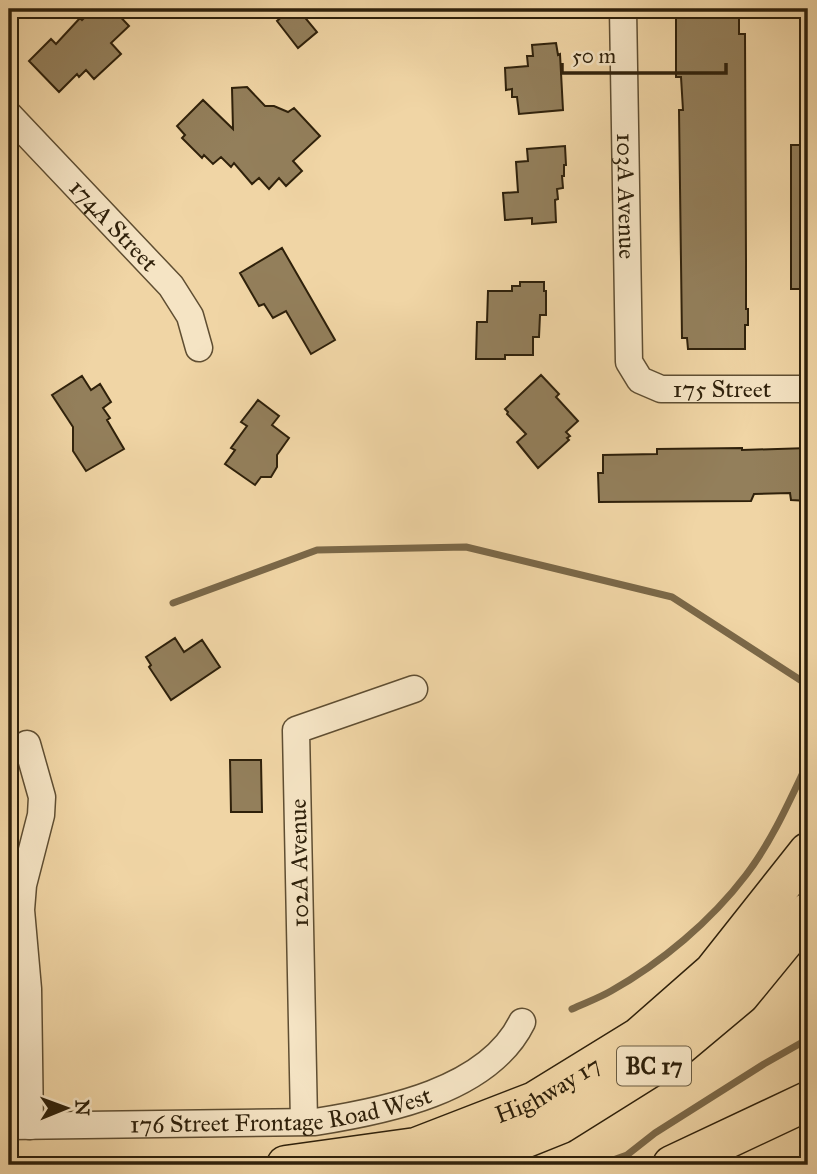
<svg xmlns="http://www.w3.org/2000/svg" width="817" height="1174" viewBox="0 0 817 1174" font-family="'IM FELL Great Primer',serif">
<style>
.lines{fill:none;stroke-linecap:round;stroke-linejoin:round}
.stream{stroke:#7b6848;stroke-width:7}
.building{fill:#937f5b;stroke:#2f210b;stroke-width:2}
.minor-casing{stroke:#5f4e32;stroke-width:29}
.highway-casing{stroke:#2f210b;stroke-width:41}
.minor{stroke:#f5e4c4;stroke-width:26}
.highway{stroke:#f0d5a5;stroke-width:38}
.labels{text-anchor:middle;dominant-baseline:central;stroke-width:7;stroke-linejoin:round;paint-order:stroke}
.shield{fill:#f5e4c4;stroke:#6a5c42;stroke-width:2}
.shield-label{font-size:23px;font-weight:bold;fill:#2f210b}
.street-label{font-size:24px;fill:#2f210b;stroke:#f5e4c4}
</style>
<rect width="100%" height="100%" fill="#f0d5a5"/>
<filter id="stains"><feTurbulence type="fractalNoise" baseFrequency=".00286" numOctaves="4"/><feColorMatrix values="0 0 0 0 .2 0 0 0 0 .09 0 0 0 0 .02 0 0 0 .5 -.17"/></filter>
<radialGradient id="worn" r=".72"><stop offset=".6" stop-color="#630" stop-opacity="0"/><stop offset="1" stop-color="#630" stop-opacity=".3"/></radialGradient>
<g class="lines">
<path class="stream" d="M173,603L317,550L466,547L672,597L808,685
M572,1009C585,1003 599,998 611,991C661,963 711,921 746,875C772,841 790,800 808,762
M599,1165L627,1155L655,1133L764,1064L808,1039"/>
</g>
<path class="building" d="M93,9H113L129,26L111,43L121,54L94,79L86,70L79,77L77,74L59,92L29,61L51,39L56,44L80,18L82,20Z
M291,9H298L317,32L298,48L277,21Z
M676,9H739V34H745L746,261V309H748V325H745V349H688L687,338H682L679,110H683L681,77H676Z
M556,43L558,55L560,54L563,110L519,114L517,97H512V89L506,90L505,68L528,66L527,56H533L532,45Z
M247,87L265,106H274L288,112L294,108L320,136L293,161L302,171L286,186L279,178L269,189L259,178L252,184L234,163L231,167L221,157L213,164L204,155L202,158L182,138L185,135L177,126L203,100L233,129L232,88Z
M791,145H808V289H791Z
M565,146L566,165H564V176H562L563,188L557,189L558,199L555,200L556,222L532,224V218L505,220L503,193L518,192L516,162L528,161L527,149Z
M282,248L335,340L311,354L286,311L273,318L264,304L259,306L240,273Z
M520,282H544V291H546V315H540L539,337H533V355H505V359H476L477,322H487L488,291H512V286H520Z
M541,375L559,394L556,397L578,421L566,432L570,436L567,438L569,440L538,468L517,442L526,434L507,414L508,412L505,409Z
M82,376L91,390L100,384L111,402L103,408L110,418L107,420L124,449L86,471L73,451V427L52,395Z
M258,400L279,416L272,425L289,438L277,455V467L271,477H261L255,485L225,464L235,450L231,448L247,426L241,422Z
M742,448V450L808,448V501L791,500L790,493L754,494L751,501L599,502L598,473H603V455L657,454V449Z
M175,638L184,652L202,640L220,667L171,700L149,667L151,665L146,657Z
M230,760H261L262,812H231Z"/>
<g class="lines">
<g class="minor-casing">
<g id="minor">
<path id="s1" d="M623,9L629,362L640,380L661,389H808"/>
<path id="s2" d="M9,115L171,286L190,316L199,348"/>
<path d="M27,744L42,797L41,815L23,885L21,910L28,989L30,1126"/>
<path d="M304,1121L296,730L414,689"/>
<path id="s3" d="M9,1126L315,1122C385,1111 488,1091 522,1022"/>
</g>
</g>
<g class="highway-casing">
<g id="highway">
<path id="s4" d="M286,1165L416,1147L535,1101L639,1037L713,972L808,852"/>
<path d="M459,1165L561,1124L660,1062L740,995L808,912"/>
<path d="M672,1165L808,1101"/>
</g>
</g>
<use href="#minor" class="minor"/>
<use href="#highway" class="highway"/>
</g>
<g class="labels">
<rect class="shield" x="617" y="1046.5" width="74" height="39" rx="5"/>
<g class="shield-label">
<text x="654" y="1066">BC 17</text>
</g>
<g class="street-label">
<text stroke="none"><textPath href="#s1" startOffset="187">103A Avenue</textPath></text>
<text stroke="none"><textPath href="#s2" startOffset="152">174A Street</textPath></text>
<text stroke="none"><textPath href="#s1" startOffset="458">175 Street</textPath></text>
<text transform="translate(299 863) rotate(-91)">102A Avenue</text>
<text stroke="none"><textPath href="#s4" startOffset="275">Highway 17</textPath></text>
<text stroke="none"><textPath href="#s3" startOffset="273">176 Street Frontage Road West</textPath></text>
</g>
</g>
<rect width="817" height="1174" fill="none" stroke="#f0d5a5" stroke-width="35"/>
<rect x="10" y="10" width="796" height="1153" fill="none" stroke="#2f210b" stroke-width="3.5"/>
<rect x="18" y="18" width="782" height="1139" fill="none" stroke="#2f210b" stroke-width="2"/>
<g transform="translate(66 1108) rotate(89)" stroke="#f5e4c4" stroke-width="5" paint-order="stroke">
<path d="M0-5L12 26L0 18L-12 26Z" fill="#2f210b"/>
<text y="-10" font-size="19" font-weight="bold" text-anchor="middle" fill="#2f210b">N</text>
</g>
<path d="M562 63v10h164v-10" fill="none" stroke="#2f210b" stroke-width="3.5"/>
<text x="572" y="63" font-size="21" fill="#2f210b" stroke="#f5e4c4" stroke-width="5" paint-order="stroke">50 m</text>
<rect width="100%" height="100%" filter="url(#stains)"/>
<rect width="100%" height="100%" fill="url(#worn)"/>
</svg>
